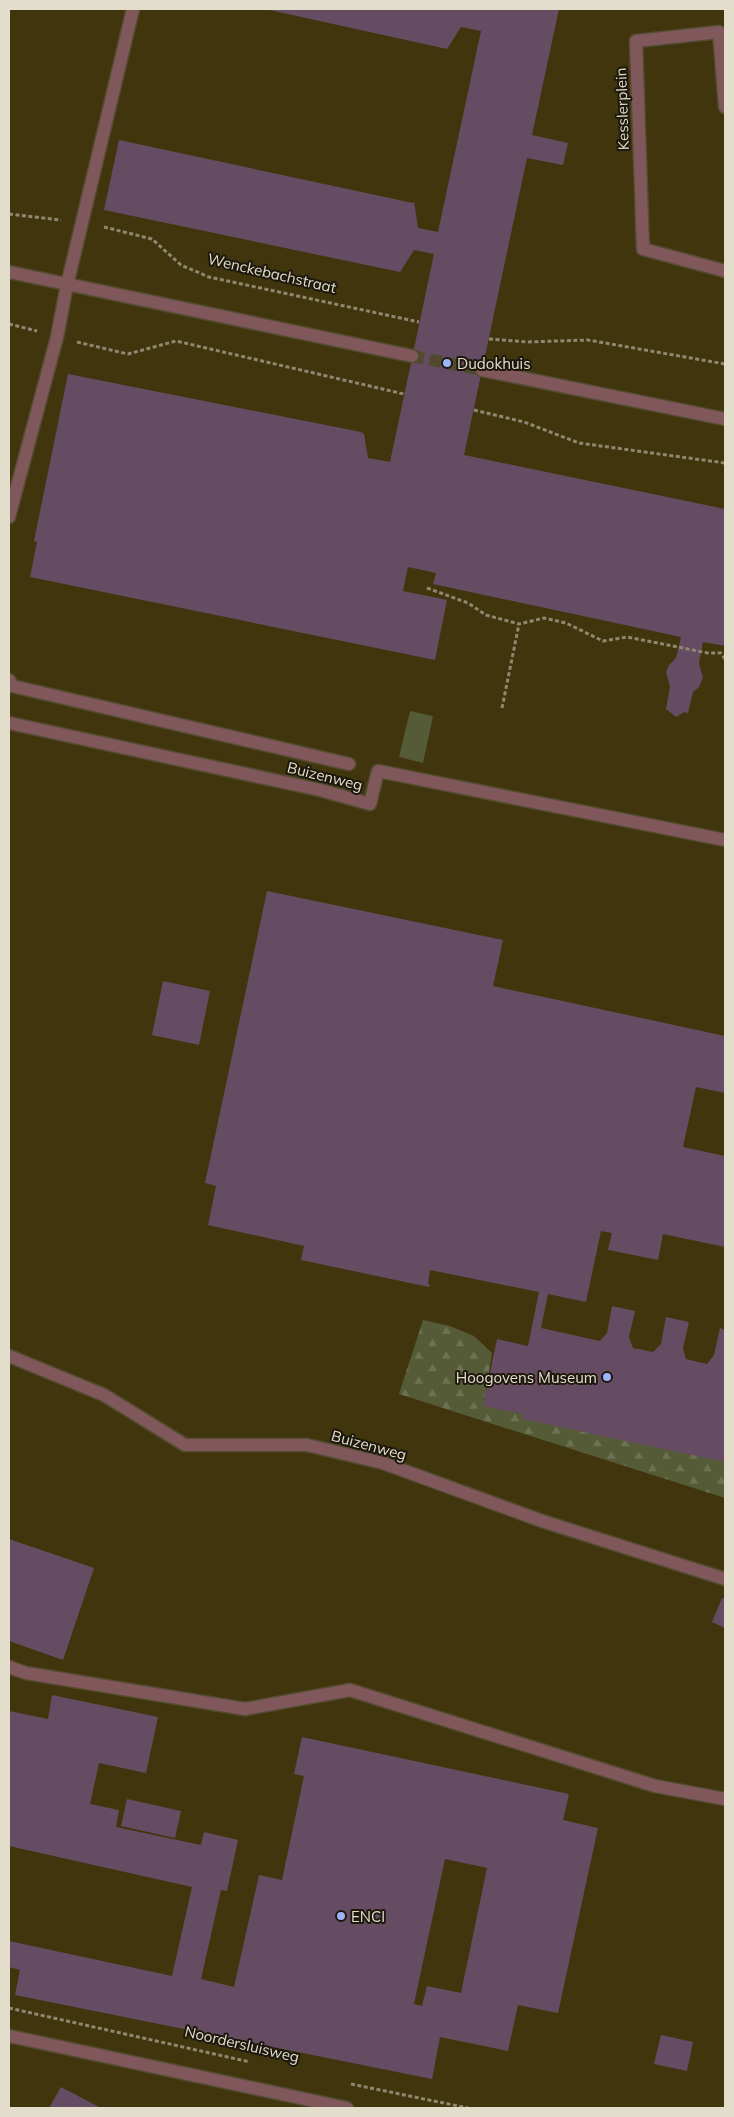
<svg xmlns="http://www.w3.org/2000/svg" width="734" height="2117" viewBox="0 0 734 2117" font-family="Mulish,sans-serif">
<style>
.built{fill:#41350e}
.grass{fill:#555b37}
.forest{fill:url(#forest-firs)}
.building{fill:#664c62;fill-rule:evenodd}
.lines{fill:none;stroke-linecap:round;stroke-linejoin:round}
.minor-tunnel{stroke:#524a2e;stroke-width:12;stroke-dasharray:12 6;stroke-linecap:butt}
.service-casing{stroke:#544c30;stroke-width:15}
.minor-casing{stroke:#544c30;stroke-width:15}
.tertiary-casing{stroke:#544c30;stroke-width:15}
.path{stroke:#8f8870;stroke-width:3;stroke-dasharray:4 2.5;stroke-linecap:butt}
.service{stroke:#80585c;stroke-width:12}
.minor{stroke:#80585c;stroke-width:12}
.tertiary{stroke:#80585c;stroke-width:12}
.poi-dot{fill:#a0b3fd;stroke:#1d180c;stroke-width:2}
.labels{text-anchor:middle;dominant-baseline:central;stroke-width:4;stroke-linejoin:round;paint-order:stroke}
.street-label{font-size:15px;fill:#e3ddcc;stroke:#1d180c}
.poi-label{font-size:15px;fill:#e3ddcc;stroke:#1d180c;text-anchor:start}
</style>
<defs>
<pattern id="forest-firs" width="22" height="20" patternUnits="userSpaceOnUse" patternTransform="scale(1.25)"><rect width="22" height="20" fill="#555b37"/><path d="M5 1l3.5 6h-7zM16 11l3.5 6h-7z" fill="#6d7253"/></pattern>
</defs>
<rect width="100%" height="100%" fill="#393012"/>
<path class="built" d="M9,9H725V2108H9Z"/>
<path class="grass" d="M410,711L433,716L423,763L399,757Z"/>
<path class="forest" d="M423,1320L450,1326L474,1336L492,1353L484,1404L725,1455V1498L399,1394Z"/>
<path class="building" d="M265,9H559L532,135L568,143L563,165L527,158L464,455L725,509V646L703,642L699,663L703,678L699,687L693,692L688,713L684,712L676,717L666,709L670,687L666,672L669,665L676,658L681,637L433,584L436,573L408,567L403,591L447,600L435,660L30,577L37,542L34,541L68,374L361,432L364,434L368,458L390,462L434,254L414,250L400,272L104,210L119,140L413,203L414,201L418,228L438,232L481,31L461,27L447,49Z
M267,891L503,940L493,986L725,1036V1093L696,1087L683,1147L725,1156V1247L663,1234L658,1260L608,1250L612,1233L601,1231L586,1302L548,1294L541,1328L600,1341L607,1333L612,1306L635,1311L629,1337L633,1348L653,1352L661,1344L666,1317L689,1322L683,1348L686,1359L707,1364L714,1355L720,1328L725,1330V1462L522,1419L523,1414L483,1406L497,1339L528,1346L539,1292L430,1270L428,1284H430L429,1287L301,1260L304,1246L208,1225L216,1186L205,1183Z
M163,981L210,991L199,1045L152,1035Z
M9,1539L94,1568L63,1660L9,1641Z
M722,1598L725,1599V1628L712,1622Z
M52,1695L158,1717L146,1773L99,1763L90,1804L119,1810L116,1827L201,1845L204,1832L238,1840L227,1891L221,1890L201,1979L234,1987L259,1875L282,1880L304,1776L294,1774L302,1737L569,1794L563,1820L598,1828L558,2013L518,2005L508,2051L440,2037L432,2079L15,1995L20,1970L9,1967V1941L172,1976L192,1887L9,1846V1711L48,1719ZM445,1859L487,1868L461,1993L427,1986L422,2006L414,2004Z
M127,1799L181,1811L175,1838L121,1826Z
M661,2035L693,2042L687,2071L654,2064Z
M61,2087L101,2108H49Z"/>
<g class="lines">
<path class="minor-tunnel" d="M412,356L482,370"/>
<g class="service-casing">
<path id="service" d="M725,107L719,32L636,41L643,249L725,271
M9,517L57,337L67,285L133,9
M9,680L12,686L349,764
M9,723L320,790L370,804L378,771L725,840
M9,1356L104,1395L185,1445H307L383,1463L542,1521L725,1579
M9,1667L26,1673L245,1709L350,1690L655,1786L725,1799"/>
</g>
<g class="minor-casing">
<path id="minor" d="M9,272L412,356
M482,370L725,419"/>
</g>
<g class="tertiary-casing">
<path id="tertiary" d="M9,2036L347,2108"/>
</g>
<path class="path" d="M9,214L61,220
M104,227L152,239L181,265L209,277L419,322
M9,324L37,331
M489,339L527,342L588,340L725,364
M77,342L128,354L176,341L404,394
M474,410L524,422L579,443L725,463
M427,588L468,603L486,615L519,624L544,618L566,623L603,641L627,637L708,653H721L725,659
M502,708L519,624
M9,2008L250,2062
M351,2084L468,2108"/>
<use href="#service" class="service"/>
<use href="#minor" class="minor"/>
<use href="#tertiary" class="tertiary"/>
</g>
<g class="poi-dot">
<circle cx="447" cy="363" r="5"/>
<circle cx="607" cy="1377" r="5"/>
<circle cx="341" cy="1916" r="5"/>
</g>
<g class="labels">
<g class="street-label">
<text transform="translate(622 109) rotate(-92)">Kesslerplein</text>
<text transform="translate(272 273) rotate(13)">Wenckebachstraat</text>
<text transform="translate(325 776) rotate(14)">Buizenweg</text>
<text transform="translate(369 1445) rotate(15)">Buizenweg</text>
<text transform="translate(242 2044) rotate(13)">Noordersluisweg</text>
</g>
<g class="poi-label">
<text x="457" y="363">Dudokhuis</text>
<text x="597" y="1377" text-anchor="end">Hoogovens Museum</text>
<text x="351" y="1916">ENCI</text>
</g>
</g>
<rect width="734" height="2117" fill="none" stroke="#e3ddcc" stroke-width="20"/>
</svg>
